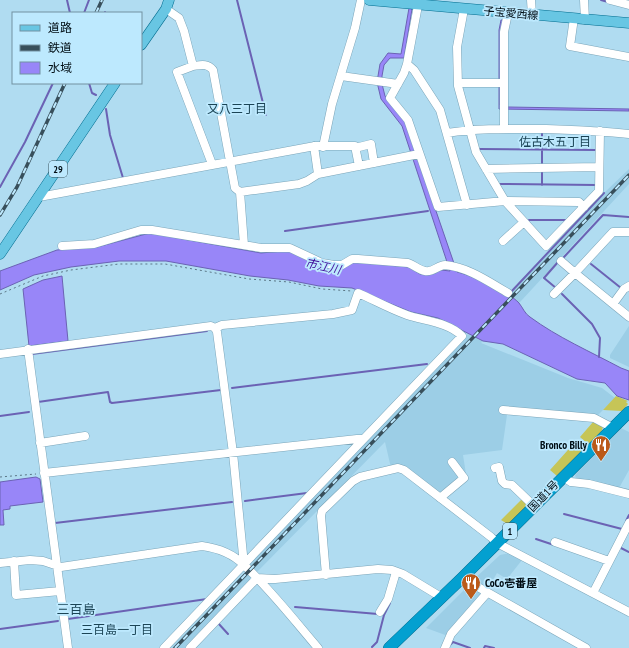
<svg xmlns="http://www.w3.org/2000/svg" width="629" height="648" viewBox="0 0 629 648" font-family="'PT Sans Narrow','Noto Sans JP',sans-serif">
<style>
.built{fill:#9ccee6}
.green{fill:#c6c557}
.water{fill:#9886f8;stroke:#6b62b4}
.lines{fill:none;stroke-linecap:round;stroke-linejoin:round}
.stream{stroke:#6b62b4;stroke-width:2}
.minor-casing{stroke:#7ba5b9;stroke-width:9}
.major-casing{stroke:#026d8f;stroke-width:11}
.highway-casing{stroke:#026d8f;stroke-width:12}
.path{stroke:#5b7786;stroke-width:1;stroke-dasharray:2 3;stroke-linecap:butt}
.minor{stroke:#fff;stroke-width:8}
.major{stroke:#68c6e3;stroke-width:10}
.highway{stroke:#03a0d0;stroke-width:11}
.rail-casing{stroke:#384f5b;stroke-width:3.5}
.rail{stroke:#bde9fe;stroke-width:2;stroke-dasharray:6;stroke-linecap:butt}
.labels{text-anchor:middle;dominant-baseline:central;stroke-width:3.5;stroke-linejoin:round;paint-order:stroke}
.shield{fill:#bde9fe;stroke:#39505b;stroke-width:1}
.shield-label{font-size:10px;font-weight:bold;fill:#010e15}
.street-label{font-size:11px;fill:#010e15;stroke:#bde9fe}
.poi-label{font-size:11px;font-weight:bold;fill:#010e15;stroke:#bde9fe;text-anchor:end}
.neighbourhood-label{font-size:12px;fill:#1b4455;stroke:#bde9fe}
.water-label{font-size:12px;font-style:italic;fill:#43119c;stroke:#bde9fe}
.quarter-label{font-size:13px;fill:#1b4455;stroke:#bde9fe}
</style>
<rect width="100%" height="100%" fill="#b0dcf1"/>
<path class="built" d="M629,169V184L521,301L519,303L508,295L604,193Z
M629,326V367L610,358V355Z
M468,334L483,341L481,343L568,378L602,388L615,398L591,422L541,416L507,415L502,450L463,455L466,474L440,494L391,468L385,442L256,573L253,578L187,648H171L246,571L249,563Z
M621,428L629,432V470L619,488L576,479L575,475Z
M510,553L522,560L507,579L497,573L487,590L472,581L500,555Z
M469,585L480,591L481,595L448,636L426,628Z"/>
<path class="green" d="M616,396L628,401L626,402L628,404L622,411L603,410Z
M593,422L601,424L603,426C602,435 594,440 589,445L580,437Z
M576,441L585,449L557,476L550,470Z
M523,498L527,503L525,508L509,525L501,520Z"/>
<path class="water" d="M409,8L412,9L404,58H390L384,65L382,76V84L385,96L405,121L457,272C471,275 509,292 519,303C523,308 525,314 530,317C557,337 591,352 621,368L629,371V400L617,396L605,383L577,379L503,344L483,341L438,318L411,312L352,288L319,286L288,280L250,276L166,261H119L71,267L34,275L0,290V271L57,250L97,247L150,233L261,253L283,251H289L324,267L357,262L409,267L420,274L428,275L441,270L450,271L402,126L381,99L377,82L380,64L388,53L401,54Z
M501,20H503L501,30L500,105L508,107L629,109V111L499,109V30Z
M62,276L68,341L29,346L23,289L43,280Z
M36,477L40,479L43,502L10,506V509L3,510L4,525H0V482Z"/>
<g class="lines">
<path class="stream" d="M67,0L70,13
M237,0L266,115
M601,0L608,2
M84,13L89,0
M105,13V12
M89,83L92,93L96,95
M106,109L110,135L123,178
M542,133V163
M479,149L596,150
M500,184L596,185
M542,185V172
M0,187L25,142L53,83
M529,220H566
M285,231L428,211
M564,257L603,215L629,217
M591,264L621,288
M556,288L544,278L558,262
M510,293L604,193
M562,294L592,324L600,338L599,357
M32,354L207,331
M232,388L427,364
M38,402L108,392L110,402L112,403L221,390
M0,416L29,412
M245,501L307,493
M564,514L622,529
M626,521L629,515
M55,523L232,502
M536,539L554,545
M619,547L629,552
M295,607L378,614
M68,619L207,599
M218,623L228,634
M0,629L58,621
M450,645L453,642L470,648
M372,647L377,642L384,615L390,603
M484,648L485,646L494,648"/>
<g class="minor-casing">
<path id="minor" d="M419,0L407,64L404,73L390,98L408,120L438,207L505,201L579,202L584,207
M531,0L532,15
M584,0L585,20
M610,0L629,5
M166,9L179,18L184,31L193,66C201,65 207,63 213,70L235,188L240,192L299,184L307,181L318,174L419,154
M464,9L457,47L458,86L476,152L505,201L546,246L599,191L600,131
M574,18L570,46L629,57
M407,64L414,70L440,110L467,205
M193,66L177,72L212,164
M341,76L398,84
M458,83H504
M504,128V32L508,13
M447,133C480,128 512,129 546,129C574,130 601,131 629,134
M314,146L318,174
M323,147L332,104L355,28L361,0
M355,148L371,144L374,163
M486,169L599,167
M240,192L244,245
M39,197L315,146H355L359,166
M629,232H613L575,273L629,317
M503,241L524,222
M62,246L94,244L141,230H152L261,248H290L322,263L334,265H342L352,259H358L408,263C414,265 419,270 425,271C433,273 438,265 445,265C468,267 489,282 508,293
M554,294L575,273L561,261
M613,304L624,289L629,286
M215,328L217,332L233,453L244,565
M28,349L68,648
M0,354L211,326L215,328L222,325L333,314L352,310L358,293C374,300 390,309 407,315C425,321 448,322 462,336L164,648
M503,410L594,418L613,428
M40,443L85,436
M495,468L499,467L502,481L505,484L512,485L534,506
M44,473L357,439H363
M563,477L571,482L589,484L629,494
M440,498L464,478L452,462
M555,542L609,561
M14,561L16,595L60,591
M0,563L30,560L43,561L61,567L202,546C217,548 233,554 244,565C271,590 294,620 318,648
M326,575L321,516L322,511L353,481L360,477L398,468L404,470L491,537L497,543L629,612
M257,578L275,579L378,569L392,570L403,574L441,597
M462,578L586,648
M593,593L629,523
M380,612L388,599L396,572
M190,648L257,578
M445,648L451,634L487,593"/>
</g>
<g class="major-casing">
<path id="major" d="M369,0L629,23
M141,45L166,9L169,0
M0,254L115,83"/>
</g>
<g class="highway-casing">
<path id="highway" d="M389,648L462,578L629,412"/>
</g>
<path class="path" d="M0,294L43,276L71,270L119,264H165L249,279L289,282L322,289L352,291
M0,477L36,474"/>
<use href="#minor" class="minor"/>
<use href="#major" class="major"/>
<use href="#highway" class="highway"/>
<g class="rail-casing">
<path id="rail" d="M96,13L102,0
M0,215L17,187L65,83
M175,648L629,175"/>
</g>
<use href="#rail" class="rail"/>
</g>
<defs>
<g id="restaurant-pin" transform="scale(1)"><path d="M0 17L-7.5 6A9.5 9.5 0 1 1 7.5 6Z" fill="#bb5a19" stroke="#bde9fe"/><path d="M-5-6h1v4h1v-4h1v4h1v-4h1v5L-1.5 .5V6h-2V.5L-5-1ZM5-6V6H3V1.5H1.5Q1.5-4 5-6Z" fill="#fff"/></g>
</defs>
<g fill-rule="evenodd">
<use href="#restaurant-pin" x="601" y="445"/>
<use href="#restaurant-pin" x="471" y="583"/>
</g>
<g class="labels">
<g class="shield">
<rect x="49" y="161" width="18" height="16" rx="3"/>
<rect x="503" y="523" width="14" height="16" rx="3"/>
</g>
<g class="shield-label">
<text x="58" y="169">29</text>
<text x="510" y="531">1</text>
</g>
<g class="street-label">
<text transform="translate(511 13) rotate(5)">子宝愛西線</text>
<text transform="translate(543 496) rotate(-46)">国道1号</text>
</g>
<g class="poi-label">
<text x="587" y="445">Bronco Billy</text>
<text x="485" y="583" text-anchor="start">CoCo壱番屋</text>
</g>
<g class="neighbourhood-label">
<text x="237" y="108">又八三丁目</text>
<text x="555" y="141">佐古木五丁目</text>
<text x="117" y="629">三百島一丁目</text>
</g>
<g class="water-label">
<text transform="translate(323 266) rotate(12)">市江川</text>
</g>
<g class="quarter-label">
<text x="76" y="609">三百島</text>
</g>
</g>
<rect x="12" y="12" width="130" height="72" fill="#bde9fe" stroke="#7291a1"/>
<rect x="20" y="25" width="20" height="6" fill="#68c6e3" stroke="#7291a1"/>
<text x="48" y="32" font-size="12" fill="#010e15">道路</text>
<rect x="20" y="45" width="20" height="6" fill="#384f5b" stroke="#7291a1"/>
<text x="48" y="52" font-size="12" fill="#010e15">鉄道</text>
<rect x="20" y="62" width="20" height="12" fill="#9886f8" stroke="#7291a1"/>
<text x="48" y="72" font-size="12" fill="#010e15">水域</text>
</svg>
